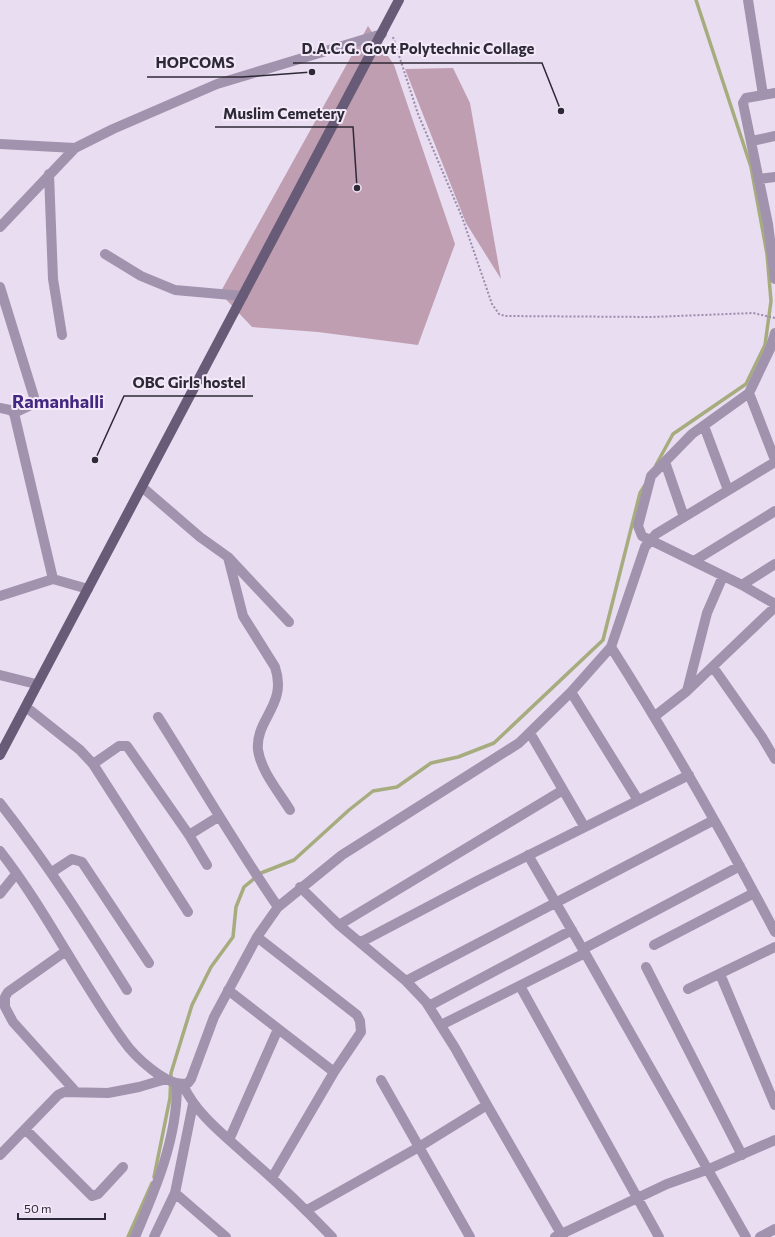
<svg xmlns="http://www.w3.org/2000/svg" width="775" height="1237" viewBox="0 0 775 1237" font-family="Commissioner,sans-serif">
<style>
.green{fill:#bf9eb1}
.lines{fill:none;stroke-linecap:round;stroke-linejoin:round}
.stream{stroke:#a6ac7e;stroke-width:3.5}
.path{stroke:#9b8baa;stroke-width:2;stroke-dasharray:2 2;stroke-linecap:butt}
.minor{stroke:#a193ae;stroke-width:10}
.major{stroke:#675b77;stroke-width:10}
.labels{text-anchor:middle;dominant-baseline:central;stroke-width:4;stroke-linejoin:round;paint-order:stroke}
.district-label{font-size:18px;font-weight:bold;fill:#442780;stroke:#f3e9f9}
.leader{fill:none;stroke:#2e2936;stroke-width:1.5}
.callout-dot{fill:#2e2936;stroke:#f3e9f9;stroke-width:1.5}
.callout-label{font-size:15px;text-anchor:middle;font-weight:bold;fill:#2e2936;stroke:#f3e9f9;stroke-width:4;stroke-linejoin:round;paint-order:stroke}
</style>
<rect width="100%" height="100%" fill="#e9ddf1"/>
<path class="green" d="M368,26L394,65L455,244L418,345L318,332L252,327L220,293Z
M453,68L470,103L501,279L466,223L405,69Z"/>
<g class="lines">
<path class="stream" d="M656,465L673,434L746,384L765,345L771,301L767,254L751,167L696,0
M154,1177L170,1098L171,1073L192,1005L211,967L233,937L236,907L244,887L261,873L294,860L349,810L373,791L397,787L431,763L458,757L494,743L603,640L640,493L645,485
M128,1237L152,1183"/>
<path class="path" d="M393,37L418,114L462,217L492,304L499,314L505,316L652,317L753,313L775,318"/>
<path class="minor" d="M748,0L763,95
M775,93L746,98L743,103L768,224L775,279
M752,141L775,136
M0,144L75,148
M49,174L53,279L62,335
M759,179L775,177
M0,227L75,148L113,129L217,84L382,34
M105,254L141,276L175,290L243,296
M0,287L34,397L31,405L14,413
M775,333L770,349L749,393L692,434L651,476L638,526L642,536L742,585L775,604
M749,393L775,460
M0,408L10,410L14,413L53,579L88,589
M704,426L728,490
M665,462L684,517
M142,487L200,537L228,557L289,622
M228,557L243,616L275,667C288,705 255,719 258,750C261,771 279,792 290,810
M694,561L775,511
M742,585L775,564
M0,596L53,579
M611,647C670,740 724,835 775,932
M713,667L762,737L775,759
M0,675L36,684
M687,691L707,613L723,576
M571,692L638,800
M29,700L26,707L80,750L93,764L188,912
M655,716L687,691L775,607
M158,717C198,780 235,845 278,907
M530,733L584,826
M93,764L119,746H127L189,835L207,865
M0,803C47,863 87,926 127,990
M189,835L218,817
M0,851C46,910 79,979 123,1040C134,1056 168,1089 188,1083L191,1079L214,1017L257,937L278,907L342,855L519,743L571,692L611,647L645,547L656,534L775,462
M528,855L585,953L746,1237
M52,872L72,859L82,862L149,963
M300,887L339,925L406,981L426,1002L455,1048L487,1105
M0,894L16,874
M339,925L563,790
M257,937L357,1015L360,1021L361,1032L334,1072L272,1178
M361,942L477,881L689,775
M654,945L754,893
M583,949L740,866
M66,951L8,992L5,997V1007L13,1022L76,1092
M646,967L742,1155
M720,974L775,1105
M406,981L714,820
M520,986L659,1237
M688,989L775,947
M228,990L334,1072
M429,1006L572,930
M441,1025L585,953
M183,1085C197,1115 223,1134 248,1157C277,1182 305,1209 332,1237
M25,1129L92,1196L98,1194L123,1167
M229,1140L278,1029
M0,1155L58,1095L64,1092L108,1093L139,1087L166,1079
M175,1193L226,1237
M307,1210L419,1147L381,1080
M135,1237C156,1188 177,1139 177,1085
M154,1237L175,1193L193,1104
M470,1237L419,1147L487,1105L563,1237
M555,1237L667,1184L709,1169L775,1140
M760,1237L775,1229"/>
<path class="major" d="M0,755L399,0"/>
</g>
<g class="labels">
<g class="district-label">
<text x="58" y="401">Ramanhalli</text>
</g>
</g>
<path class="leader" d="M561 111L542 63H293M312 72L242 77H147M357 188L353 127H215M95 460L124 396H253"/>
<g class="callout-dot">
<circle cx="561" cy="111" r="4"/>
<circle cx="312" cy="72" r="4"/>
<circle cx="357" cy="188" r="4"/>
<circle cx="95" cy="460" r="4"/>
</g>
<g class="callout-label">
<text x="418" y="54">D.A.C.G. Govt Polytechnic Collage</text>
<text x="195" y="68">HOPCOMS</text>
<text x="284" y="119">Muslim Cemetery</text>
<text x="189" y="388">OBC Girls hostel</text>
</g>
<path d="M18 1213v6h87v-6" fill="none" stroke="#2e2936" stroke-width="2"/>
<text x="24" y="1213" font-size="12" fill="#2e2936" stroke="#f3e9f9" stroke-width="3" paint-order="stroke">50 m</text>
</svg>
